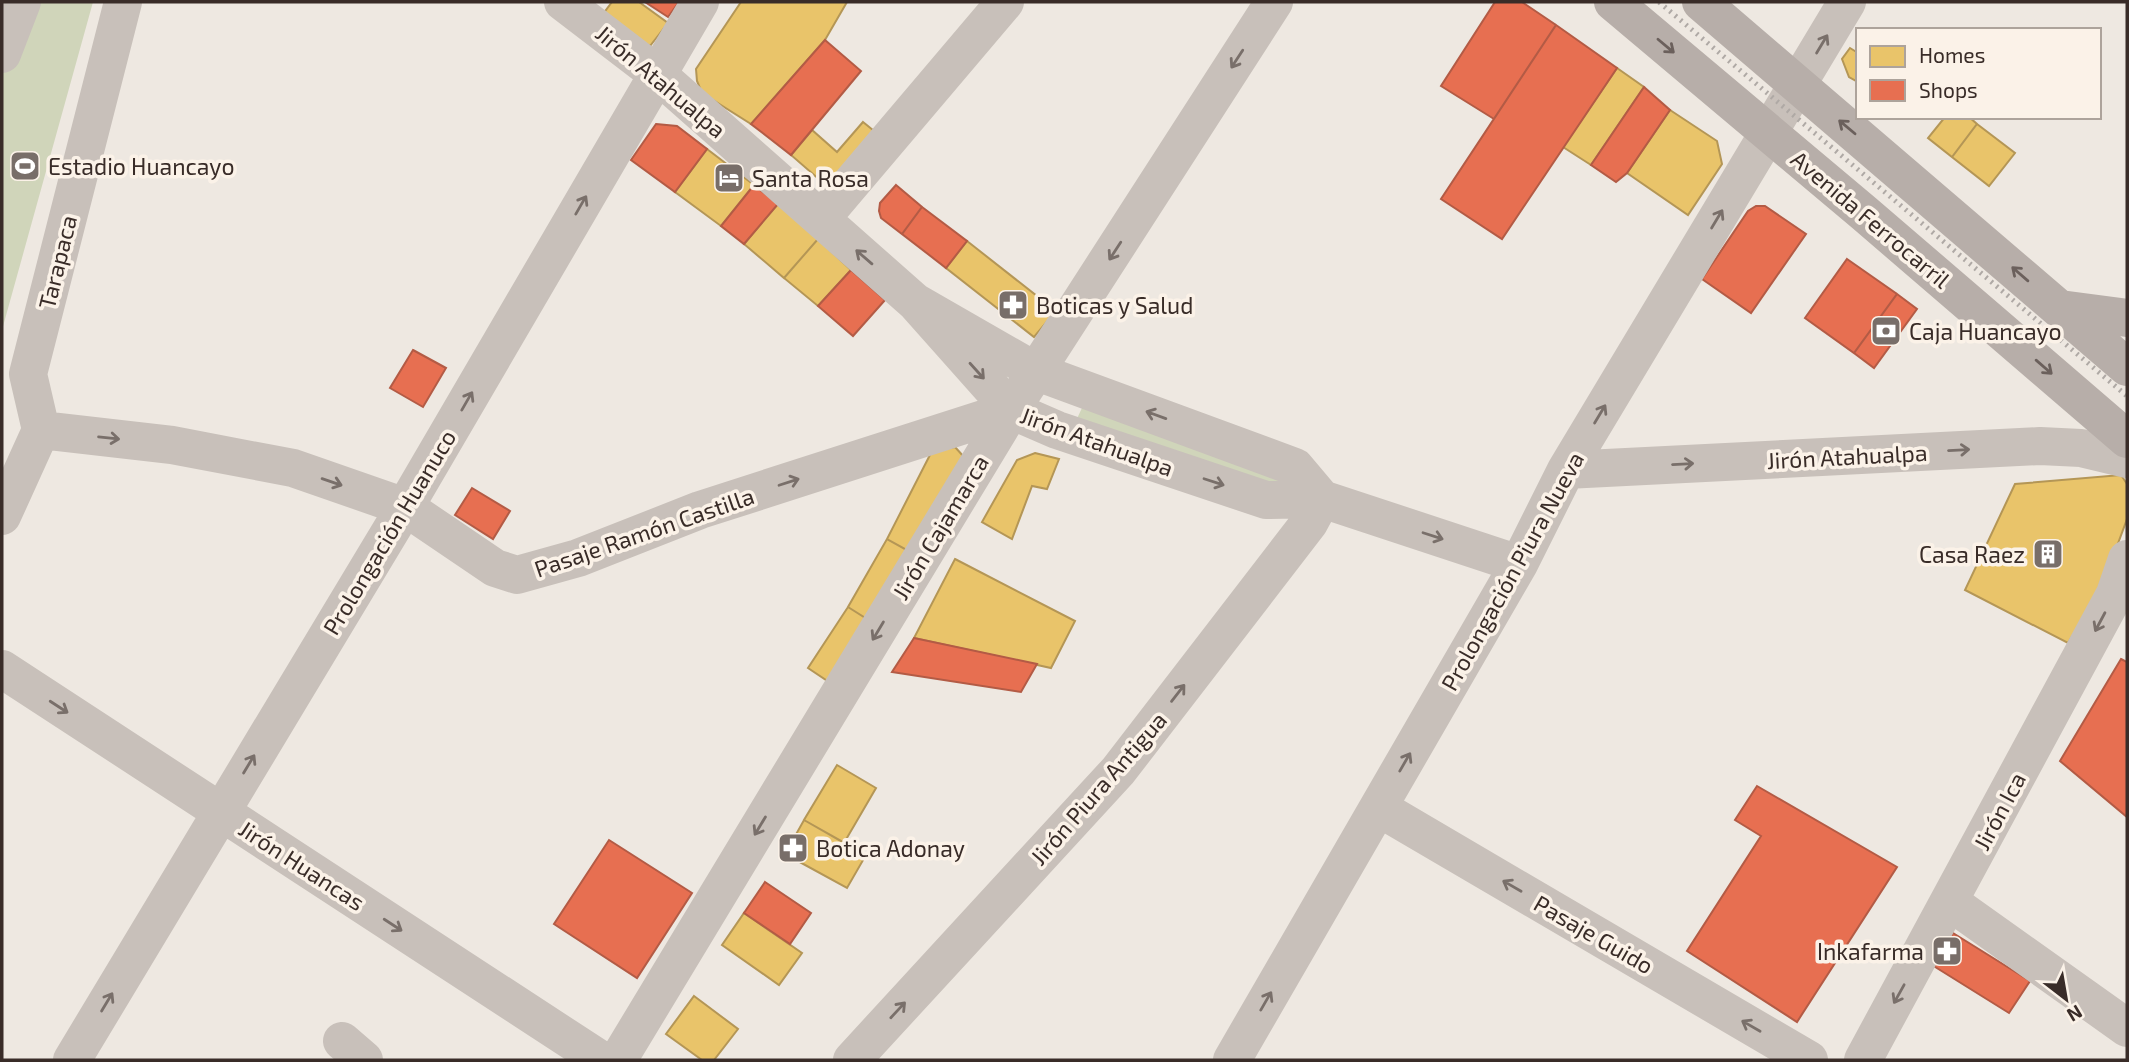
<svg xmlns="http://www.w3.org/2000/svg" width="2129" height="1062" viewBox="0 0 2129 1062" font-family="'Exo 2',sans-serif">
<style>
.green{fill:#d0d5ba}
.homes{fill:#e9c46a;stroke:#b49656;stroke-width:2}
.shops{fill:#e76f51;stroke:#b35b45;stroke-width:2}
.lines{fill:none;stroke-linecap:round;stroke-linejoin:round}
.minor{stroke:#c8c0ba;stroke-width:38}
.major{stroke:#b7aea9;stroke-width:38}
.rail{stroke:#afa9a5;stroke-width:5;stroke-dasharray:2 5;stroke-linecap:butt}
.oneway{stroke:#796f6a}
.oneway2{stroke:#6b605c}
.labels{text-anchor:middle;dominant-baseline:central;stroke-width:7;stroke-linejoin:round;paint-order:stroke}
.street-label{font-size:23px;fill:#392c28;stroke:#fbf2e8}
.poi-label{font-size:23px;fill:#392c28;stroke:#fbf2e8;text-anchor:start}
</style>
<rect width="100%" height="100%" fill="#eee8e1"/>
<path class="green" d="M2,2H93L2,330Z
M1087,397L1268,465L1297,495L1075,423Z"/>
<path class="homes" d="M612,2H639L668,23L650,46L600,18Z
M741,2H847L825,40L751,124L702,93L697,81L696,69Z
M1850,48L1858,53V82L1849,77L1842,59Z
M1617,68L1644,87L1591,165L1563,147Z
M1670,110L1717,141L1722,164L1688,215L1627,173Z
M1945,117H1969L1977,124L1952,157L1928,138Z
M863,122L884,139L829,188L791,155L812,130L837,152Z
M1977,124L2015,153L1989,186L1952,157Z
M707,149L754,185L721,226L675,192Z
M778,204L818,239L784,278L744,244Z
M818,239L851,270L818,306L784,278Z
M967,241L1056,311L1034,337L946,268Z
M955,447L964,457L914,554L887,539L932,451Z
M1035,453L1059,459L1047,489L1032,486L1012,539L982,522L1017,460Z
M2121,475L2127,484V519L2100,592L2068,643L1965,590L2015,484Z
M887,539L914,554L875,624L848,607Z
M955,559L1075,621L1051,668L914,638Z
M848,607L875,624L835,686L808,668Z
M837,765L876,788L844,843L804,820Z
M804,820L866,855L847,888L785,854Z
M744,913L802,953L779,985L722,945Z
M694,996L738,1029L714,1060H702L666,1034Z"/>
<path class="shops" d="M645,2H679L668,17Z
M1495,2H1522L1556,25L1494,119L1441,86Z
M1556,25L1617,68L1502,239L1441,199Z
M825,40L861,71L791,155L751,124Z
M1644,87L1670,110L1627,173L1616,182L1591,165Z
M656,124L677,126L707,149L675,192L631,160Z
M754,185L778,204L744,244L721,226Z
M896,185L922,207L902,234L881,218L879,211L880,203Z
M1756,206H1765L1806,234L1751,313L1702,279L1748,211Z
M922,207L967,241L946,268L902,234Z
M1847,259L1897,294L1854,353L1805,318Z
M851,270L885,300L853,336L818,306Z
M1897,294L1917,309L1874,368L1854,353Z
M413,350L446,368L423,407L390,388Z
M472,488L510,511L493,539L455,515Z
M914,638L1037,664L1021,692L892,672Z
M2121,659L2127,662V817L2060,761Z
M1757,786L1897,867L1797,1022L1687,951L1761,836L1735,820Z
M609,840L692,893L637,978L554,924Z
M765,882L811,913L790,944L744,913Z
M1953,933L2030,981L2009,1013L1932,965Z"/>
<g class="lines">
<path class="minor" d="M563,2L657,74L915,302L1011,410L1057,430L1266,500L1322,499L1519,564
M2,54L22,2
M821,219L1005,2
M41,430L172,445L293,468L405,507L495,568L517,575L578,558L700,510L1011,410
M1566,470L2040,446L2081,448L2127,459
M2,516L41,430L28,374L123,2
M2,669L601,1060
M1379,808L1809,1060
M1950,902L2127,1028
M342,1041L364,1060
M72,1060L405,507L700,2
M618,1060L1011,410L1274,2
M852,1060L1118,771L1309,523L1322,499L1295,467L1037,372L915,302
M1232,1060L1519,564L1566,470L1847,2
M1863,1060L2115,594L2127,559"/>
<path class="major" d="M1613,2L1864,213L2127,439
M1701,2L2127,367
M2060,309L2127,318"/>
<path class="rail" d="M1659,2L2127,396"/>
</g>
<defs><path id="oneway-shaft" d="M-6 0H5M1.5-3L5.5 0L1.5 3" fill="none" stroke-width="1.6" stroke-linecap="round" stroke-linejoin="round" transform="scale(1.75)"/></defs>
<g class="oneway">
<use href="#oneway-shaft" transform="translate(1822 44) rotate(-59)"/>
<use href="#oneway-shaft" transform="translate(1237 59) rotate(123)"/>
<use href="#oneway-shaft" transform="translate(581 205) rotate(-60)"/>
<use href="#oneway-shaft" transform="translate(1717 219) rotate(-59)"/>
<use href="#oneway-shaft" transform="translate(1115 251) rotate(123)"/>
<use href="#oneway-shaft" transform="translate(864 257) rotate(-139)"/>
<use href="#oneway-shaft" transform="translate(977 371) rotate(48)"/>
<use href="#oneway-shaft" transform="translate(467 401) rotate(-60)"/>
<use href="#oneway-shaft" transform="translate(1600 414) rotate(-59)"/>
<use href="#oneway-shaft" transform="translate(1156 415) rotate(-160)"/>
<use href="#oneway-shaft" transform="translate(109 438) rotate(6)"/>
<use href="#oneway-shaft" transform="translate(1959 450) rotate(-3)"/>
<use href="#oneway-shaft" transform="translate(1683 464) rotate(-3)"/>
<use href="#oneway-shaft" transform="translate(332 482) rotate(19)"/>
<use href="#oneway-shaft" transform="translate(789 482) rotate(-18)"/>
<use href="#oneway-shaft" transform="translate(1214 482) rotate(18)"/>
<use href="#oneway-shaft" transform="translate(1433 536) rotate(18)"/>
<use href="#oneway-shaft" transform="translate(2100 622) rotate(118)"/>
<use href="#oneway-shaft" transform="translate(878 631) rotate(121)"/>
<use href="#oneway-shaft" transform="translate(1178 693) rotate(-52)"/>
<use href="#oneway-shaft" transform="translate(59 707) rotate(33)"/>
<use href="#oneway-shaft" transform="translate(1405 762) rotate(-60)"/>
<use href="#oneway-shaft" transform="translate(249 764) rotate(-59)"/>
<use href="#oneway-shaft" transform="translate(760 826) rotate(121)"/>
<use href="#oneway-shaft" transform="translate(1512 886) rotate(-150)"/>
<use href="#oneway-shaft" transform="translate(393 925) rotate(33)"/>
<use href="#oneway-shaft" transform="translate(1899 994) rotate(119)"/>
<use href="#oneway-shaft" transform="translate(1266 1001) rotate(-60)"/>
<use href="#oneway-shaft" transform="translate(107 1002) rotate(-59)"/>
<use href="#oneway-shaft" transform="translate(898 1010) rotate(-47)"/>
<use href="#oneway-shaft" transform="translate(1751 1026) rotate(-150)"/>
</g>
<g class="oneway2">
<use href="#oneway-shaft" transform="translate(1666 46) rotate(40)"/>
<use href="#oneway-shaft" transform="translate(1847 127) rotate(-140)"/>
<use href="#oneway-shaft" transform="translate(2020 274) rotate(-139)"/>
<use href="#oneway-shaft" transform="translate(2044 367) rotate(41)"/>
</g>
<defs>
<g id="stadium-square" transform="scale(1.575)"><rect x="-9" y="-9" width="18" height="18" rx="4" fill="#786e69" stroke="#fbf2e8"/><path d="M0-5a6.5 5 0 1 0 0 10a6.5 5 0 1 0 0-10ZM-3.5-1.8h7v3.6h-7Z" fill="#fff"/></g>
<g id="hotel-square" transform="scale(1.575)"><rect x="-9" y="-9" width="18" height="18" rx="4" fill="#786e69" stroke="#fbf2e8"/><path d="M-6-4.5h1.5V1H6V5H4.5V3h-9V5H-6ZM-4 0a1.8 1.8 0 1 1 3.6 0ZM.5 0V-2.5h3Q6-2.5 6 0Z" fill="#fff"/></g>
<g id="pharmacy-square" transform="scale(1.575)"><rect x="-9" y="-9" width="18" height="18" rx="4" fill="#786e69" stroke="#fbf2e8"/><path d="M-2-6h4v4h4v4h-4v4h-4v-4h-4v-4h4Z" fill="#fff"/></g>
<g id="bank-square" transform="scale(1.575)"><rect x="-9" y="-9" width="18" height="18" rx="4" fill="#786e69" stroke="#fbf2e8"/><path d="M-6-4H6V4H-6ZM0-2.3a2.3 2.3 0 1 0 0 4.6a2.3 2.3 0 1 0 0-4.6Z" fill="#fff"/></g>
<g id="building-square" transform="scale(1.575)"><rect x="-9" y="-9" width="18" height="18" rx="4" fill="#786e69" stroke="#fbf2e8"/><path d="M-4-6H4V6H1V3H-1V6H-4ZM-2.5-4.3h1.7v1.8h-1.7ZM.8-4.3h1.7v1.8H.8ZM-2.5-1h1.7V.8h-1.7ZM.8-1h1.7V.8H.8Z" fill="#fff"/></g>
</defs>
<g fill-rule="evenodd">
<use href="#stadium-square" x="25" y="166"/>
<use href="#hotel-square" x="729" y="178"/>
<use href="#pharmacy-square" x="1013" y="305"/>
<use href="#bank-square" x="1886" y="331"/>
<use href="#building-square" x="2048" y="554"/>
<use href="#pharmacy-square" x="793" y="848"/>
<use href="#pharmacy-square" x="1947" y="951"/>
</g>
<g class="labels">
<g class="street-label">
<text transform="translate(661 81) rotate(40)">Jirón Atahualpa</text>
<text transform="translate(1871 219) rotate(40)">Avenida Ferrocarril</text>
<text transform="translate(57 262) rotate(-76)">Tarapaca</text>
<text transform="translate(1097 441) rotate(20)">Jirón Atahualpa</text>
<text transform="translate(1847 456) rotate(-3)">Jirón Atahualpa</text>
<text transform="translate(940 527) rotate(-59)">Jirón Cajamarca</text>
<text transform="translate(389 532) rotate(-59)">Prolongación Huanuco</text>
<text transform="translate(644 532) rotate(-19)">Pasaje Ramón Castilla</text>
<text transform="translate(1512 571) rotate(-61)">Prolongación Piura Nueva</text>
<text transform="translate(1098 788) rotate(-49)">Jirón Piura Antigua</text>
<text transform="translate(1999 811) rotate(-62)">Jirón Ica</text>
<text transform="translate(302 865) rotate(33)">Jirón Huancas</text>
<text transform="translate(1594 934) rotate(30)">Pasaje Guido</text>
</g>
<g class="poi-label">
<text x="48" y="166">Estadio Huancayo</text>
<text x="752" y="178">Santa Rosa</text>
<text x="1036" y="305">Boticas y Salud</text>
<text x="1909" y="331">Caja Huancayo</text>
<text x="2025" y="554" text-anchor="end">Casa Raez</text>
<text x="816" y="848">Botica Adonay</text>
<text x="1924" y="951" text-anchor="end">Inkafarma</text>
</g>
</g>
<rect width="2129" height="1062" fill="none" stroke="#392c28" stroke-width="7"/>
<rect x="1856" y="28" width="245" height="91" fill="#fbf2e8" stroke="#ada39b" stroke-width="2"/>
<rect x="1870" y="46" width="35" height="21" fill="#e9c46a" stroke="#ada39b" stroke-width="2"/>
<text x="1919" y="63" font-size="21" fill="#392c28">Homes</text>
<rect x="1870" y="80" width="35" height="21" fill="#e76f51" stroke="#ada39b" stroke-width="2"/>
<text x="1919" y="98" font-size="21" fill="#392c28">Shops</text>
<g transform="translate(2066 999) rotate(149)" stroke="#fbf2e8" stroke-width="5" paint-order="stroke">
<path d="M0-5L12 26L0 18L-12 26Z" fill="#392c28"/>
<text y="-10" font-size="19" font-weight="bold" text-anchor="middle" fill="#392c28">N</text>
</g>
</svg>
